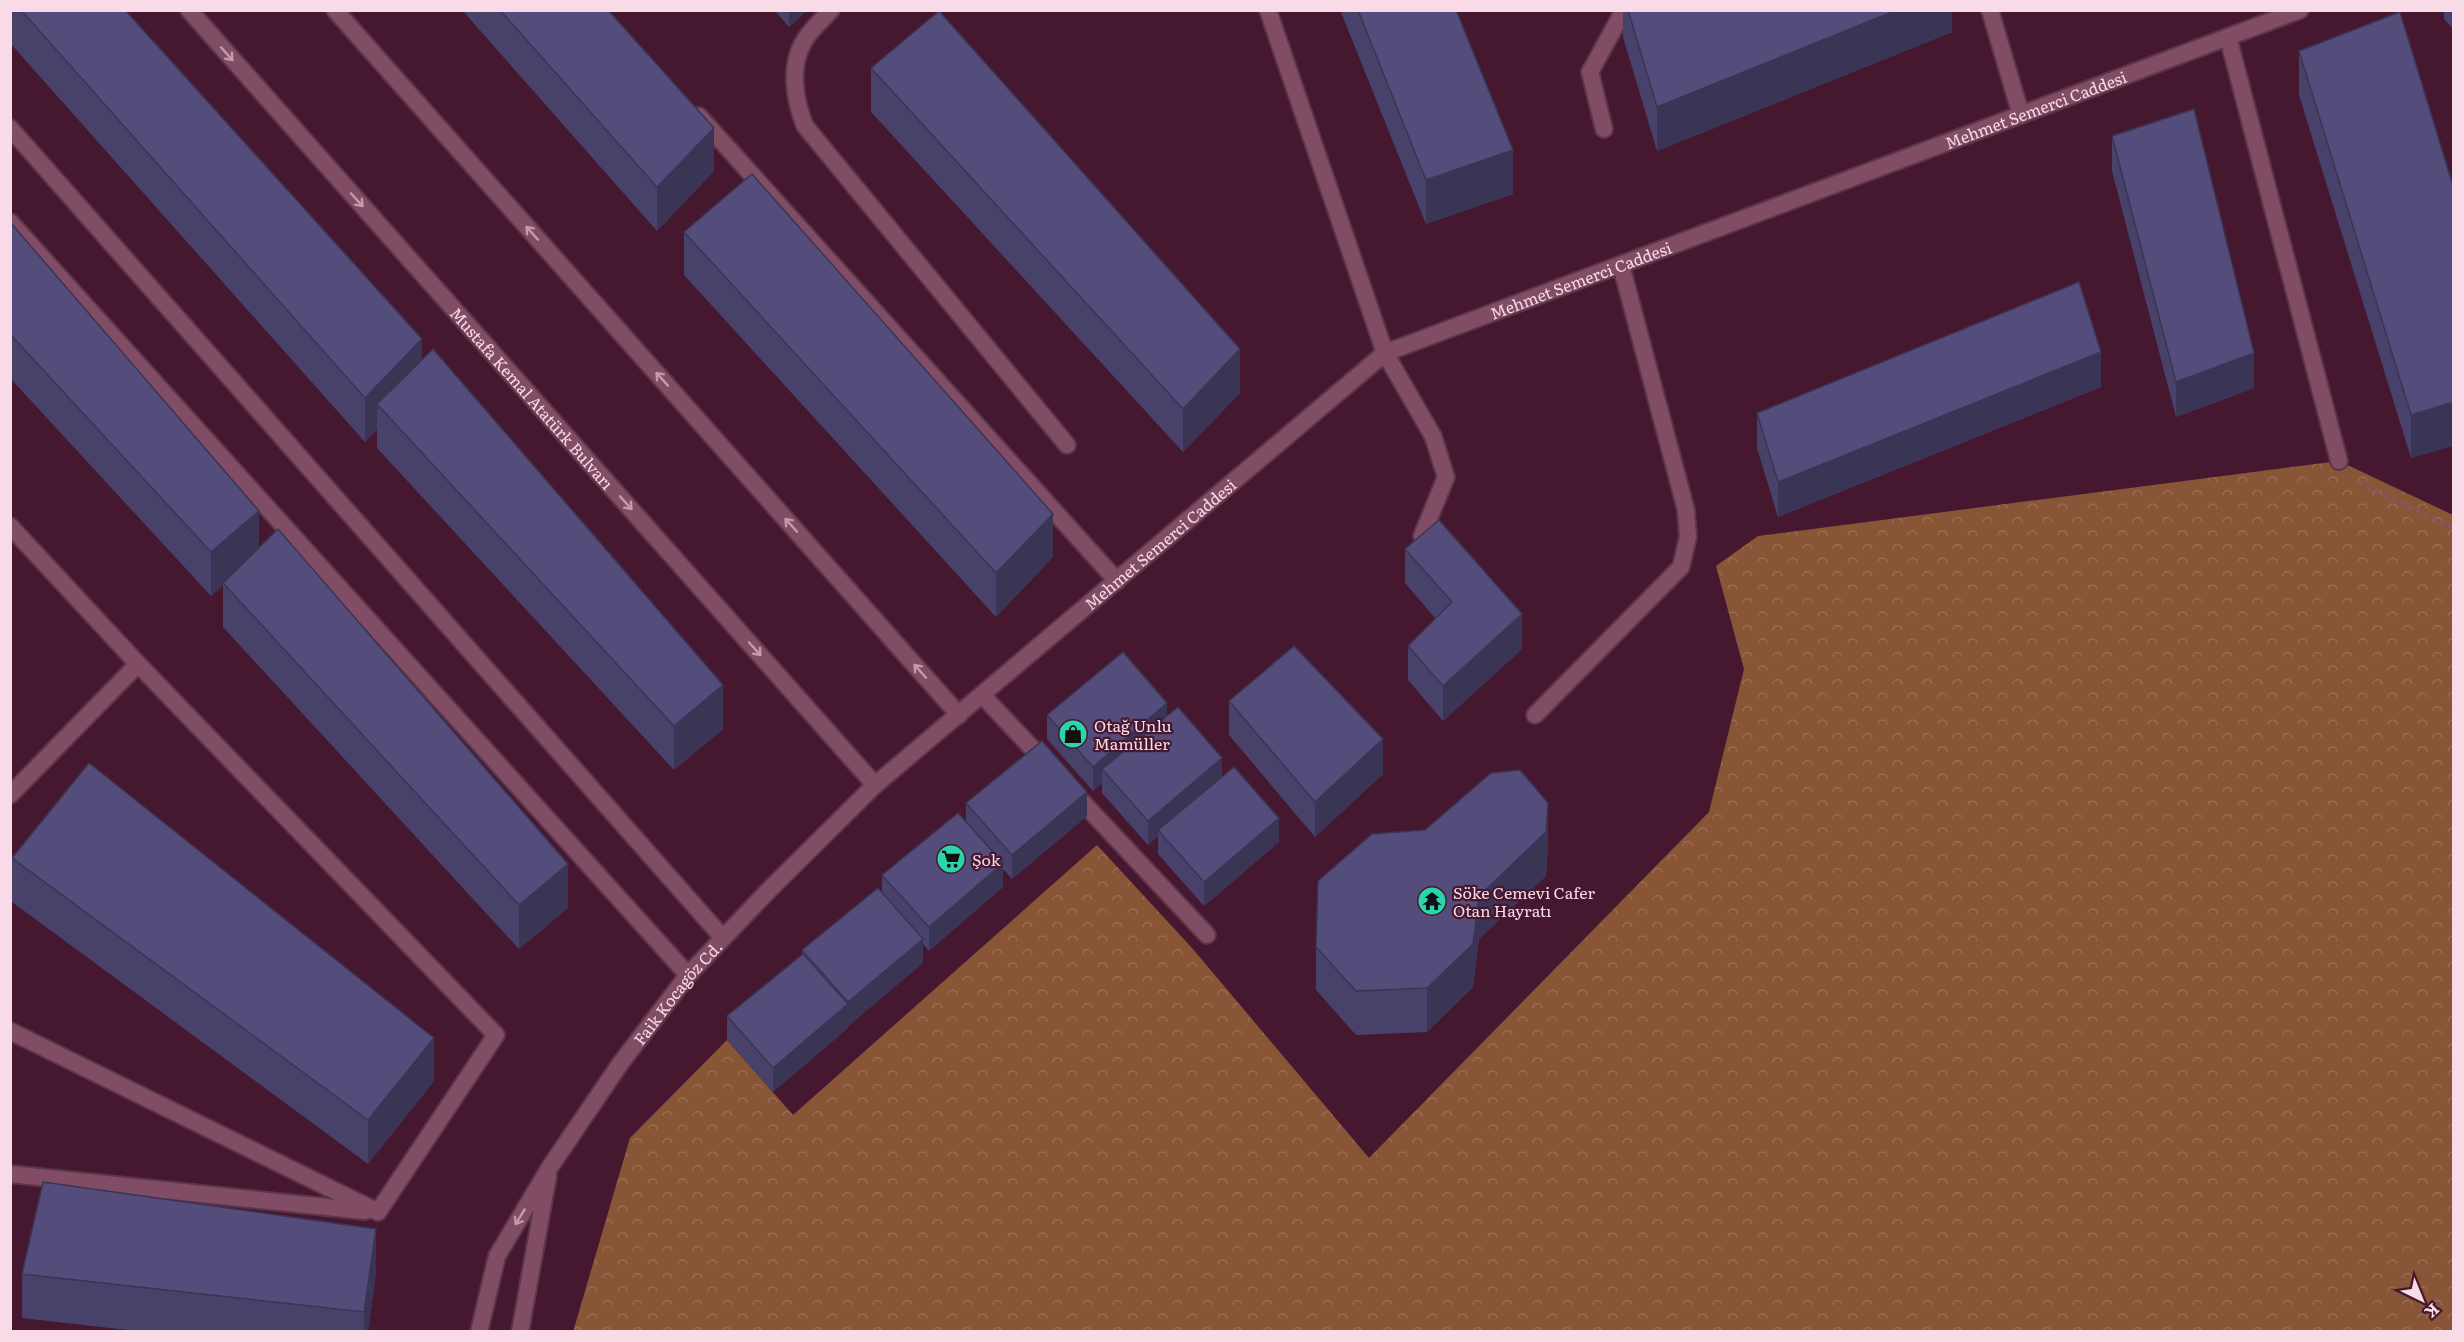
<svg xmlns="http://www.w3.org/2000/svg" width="2464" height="1342" viewBox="0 0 2464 1342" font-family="Literata,serif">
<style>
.forest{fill:url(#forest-crowns)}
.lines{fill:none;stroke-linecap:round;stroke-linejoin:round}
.service-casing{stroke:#5c3549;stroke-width:20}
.minor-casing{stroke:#5c3549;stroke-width:20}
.tertiary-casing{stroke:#5c3549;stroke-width:20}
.path{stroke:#80576b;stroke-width:4;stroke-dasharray:4.5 4.5;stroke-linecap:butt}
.service{stroke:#804d64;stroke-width:16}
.minor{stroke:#804d64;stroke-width:16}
.tertiary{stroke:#804d64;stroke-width:16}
.wall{fill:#484169}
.shaded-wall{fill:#3b3555}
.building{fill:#544c7a;stroke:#3b3555;stroke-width:1.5}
.oneway{stroke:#c39bac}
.labels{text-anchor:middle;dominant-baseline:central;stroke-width:4.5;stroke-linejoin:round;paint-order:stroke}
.street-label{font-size:16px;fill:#f9dae7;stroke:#46182f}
.poi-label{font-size:16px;fill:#f9dae7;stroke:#46182f;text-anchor:start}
</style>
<defs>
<pattern id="forest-crowns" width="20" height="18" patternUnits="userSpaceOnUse" patternTransform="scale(1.5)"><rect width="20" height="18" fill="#885536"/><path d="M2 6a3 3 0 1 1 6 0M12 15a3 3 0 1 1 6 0" fill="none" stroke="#9a6d53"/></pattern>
</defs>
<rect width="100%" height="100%" fill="#46182f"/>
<path class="forest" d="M2339,461L2453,515V1331L573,1332L630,1138L727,1040L793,1115L1097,845L1192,948L1369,1158L1709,812L1744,669L1716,566L1758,536Z"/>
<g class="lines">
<g class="service-casing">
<path id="service" d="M831,10C822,20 809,31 803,43C789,68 795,101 805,126L1067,445
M2228,37L2339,461
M699,116L1117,581
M10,128L723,938
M1604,129L1590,72L1624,10
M10,222L688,975
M1385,353L1433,436L1446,477L1422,536
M10,526L138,664L496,1035L378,1212
M982,695L1048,765
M1535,715L1681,567L1688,537L1686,510L1621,265
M1072,791L1207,935
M10,795L138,664
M10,1031L378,1212
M10,1174L365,1211"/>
</g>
<g class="minor-casing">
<path id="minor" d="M1268,10L1385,353
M1990,10L2021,115"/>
</g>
<g class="tertiary-casing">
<g id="tertiary">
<path id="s1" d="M189,10L875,785"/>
<path d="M335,10L959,715"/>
<path id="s2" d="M479,1332L497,1256L550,1167L620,1064L688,975L768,891L875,785L1385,353L2300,10"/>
<path d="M520,1332L548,1176"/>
</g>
</g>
<path class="path" d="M2360,482L2375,491L2454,528"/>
<use href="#service" class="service"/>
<use href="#minor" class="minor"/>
<use href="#tertiary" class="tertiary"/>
</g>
<path class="wall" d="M10,10H125L422,360L723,729L674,770L377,448V429L365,442L10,43Z
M462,10H608L714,171L657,231Z
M774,10H807L789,27Z
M1340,10H1456L1513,194L1426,224Z
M1623,10H1952V32L1657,151L1623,37Z
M2444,10H2454V30L2444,19Z
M2299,51L2454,189L2411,458L2299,95Z
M871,68L1240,393L1183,452L871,112Z
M2112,136L2254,388L2176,417L2112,171Z
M10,222L259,547L568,908L519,949L223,627V585L211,596L10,378Z
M684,232L1053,557L996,617L684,275Z
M2101,387L1778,517L1757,448V413Z
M1405,549L1522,649L1443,721L1408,680V646L1436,619L1405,583Z
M1229,701L1383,774L1315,837L1229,735Z
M1047,715H1167L1279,842L1204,906L1158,854V836L1148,845L1102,793V783L1093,791L1047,739Z
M966,803L1087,816L1012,879L1003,869V887L929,951L923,944V963L848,1026V1028L773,1092L727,1040V1016L802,954V950L882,893V875L966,822Z
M1548,846L1546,876L1479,939L1473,987L1427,1032L1356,1035L1316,990V947Z
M12,858L434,1081L368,1164L12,902Z
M376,1273L368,1332H145L22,1318V1274Z"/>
<path class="shaded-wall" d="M789,10H807L789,27Z
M1897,10H1952V32L1657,151V107Z
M714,128V171L657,231V187Z
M1513,150V194L1426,224V180Z
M422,339V383L377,404V429L365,442V398Z
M1240,349V393L1183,452V409Z
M2101,352V387L1778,517V482Z
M2254,353V388L2176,417V382Z
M2454,402V446L2411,458V415Z
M259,511V554L223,583V585L211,596V552Z
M1053,514V557L996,617V573Z
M1522,614V649L1443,721V686Z
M723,685V729L674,770V726Z
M1167,703V727L1102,769V783L1093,791V767Z
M1383,739V774L1315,837V802Z
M1222,758V782L1158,830V836L1148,845V821Z
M1087,792V816L1012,879V855Z
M1548,803V846L1546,876L1479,939L1473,987L1427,1032V988L1479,896Z
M1279,818V842L1204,906V882Z
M1003,863V887L929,951V927Z
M568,864V908L519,949V905Z
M923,939V963L848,1026V1028L773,1092V1068L848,1004V1002Z
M434,1038V1081L368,1164V1120Z
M376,1229V1273L368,1332H364V1312Z"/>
<path class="building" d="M21,10H125L422,339L365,398Z
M500,10H608L714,128L657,187Z
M1358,10H1456L1513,150L1426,180Z
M1628,10H1897L1657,107Z
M939,11L1240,349L1183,409L871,68Z
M2400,12L2454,189V402L2411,415L2299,51Z
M2194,109L2254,353L2176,382L2112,136Z
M752,174L1053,514L996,573L684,232Z
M10,222L259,511L211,552L10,334Z
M2079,282L2101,352L1778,482L1757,413Z
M433,349L723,685L674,726L377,404Z
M1439,520L1522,614L1443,686L1408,646L1452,602L1405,549Z
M278,529L568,864L519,905L223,583Z
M1294,646L1383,739L1315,802L1229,701Z
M1123,652L1167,703L1093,767L1047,715Z
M1178,707L1222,758L1148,821L1102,769Z
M1042,741L1087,792L1012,855L966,803Z
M89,763L434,1038L368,1120L12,858Z
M1234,767L1279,818L1204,882L1158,830Z
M1520,770L1548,803L1546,832L1479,896L1473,944L1427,988L1356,991L1316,947L1318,881L1372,834L1425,830L1491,773Z
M958,813L1003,863L929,927L882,875Z
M878,888L923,939L848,1002L802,950Z
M803,954L848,1004L773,1068L727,1016Z
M43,1182L376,1229L364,1312L22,1274Z"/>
<defs><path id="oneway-shaft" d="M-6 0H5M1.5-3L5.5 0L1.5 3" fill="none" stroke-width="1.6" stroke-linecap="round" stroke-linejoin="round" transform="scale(1.5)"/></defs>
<g class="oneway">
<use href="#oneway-shaft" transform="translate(227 54) rotate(48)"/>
<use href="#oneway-shaft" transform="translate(357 200) rotate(48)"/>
<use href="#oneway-shaft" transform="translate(532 233) rotate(-132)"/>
<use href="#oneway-shaft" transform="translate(662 379) rotate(-132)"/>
<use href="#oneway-shaft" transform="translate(626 503) rotate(48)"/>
<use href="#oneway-shaft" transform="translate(791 525) rotate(-132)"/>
<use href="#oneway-shaft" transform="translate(755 649) rotate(48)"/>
<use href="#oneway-shaft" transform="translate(920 671) rotate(-132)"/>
<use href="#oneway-shaft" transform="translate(520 1217) rotate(121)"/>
</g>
<defs>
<g id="shop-disc" transform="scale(1.5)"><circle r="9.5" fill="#2ad5ac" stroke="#46182f"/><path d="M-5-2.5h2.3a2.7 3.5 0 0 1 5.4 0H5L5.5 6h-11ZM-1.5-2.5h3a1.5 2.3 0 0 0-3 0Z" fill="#111"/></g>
<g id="supermarket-disc" transform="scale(1.5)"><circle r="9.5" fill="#2ad5ac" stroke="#46182f"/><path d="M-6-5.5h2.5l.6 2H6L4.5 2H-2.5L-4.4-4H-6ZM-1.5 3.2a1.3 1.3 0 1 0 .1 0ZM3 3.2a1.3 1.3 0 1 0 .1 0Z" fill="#111"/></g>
<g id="temple-disc" transform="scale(1.5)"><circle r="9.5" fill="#2ad5ac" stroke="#46182f"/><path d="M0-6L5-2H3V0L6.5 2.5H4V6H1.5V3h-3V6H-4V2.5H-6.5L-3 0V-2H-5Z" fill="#111"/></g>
</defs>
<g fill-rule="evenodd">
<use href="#shop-disc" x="1073" y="734"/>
<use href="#supermarket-disc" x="951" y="859"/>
<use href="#temple-disc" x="1432" y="901"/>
</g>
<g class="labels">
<g class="street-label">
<text stroke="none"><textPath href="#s2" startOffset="2048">Mehmet Semerci Caddesi</textPath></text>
<text stroke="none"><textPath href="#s2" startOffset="1562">Mehmet Semerci Caddesi</textPath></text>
<text stroke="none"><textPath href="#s1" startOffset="518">Mustafa Kemal Atatürk Bulvarı</textPath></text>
<text stroke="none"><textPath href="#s2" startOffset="1058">Mehmet Semerci Caddesi</textPath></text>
<text stroke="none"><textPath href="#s2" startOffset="398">Faik Kocagöz Cd.</textPath></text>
</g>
<g class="poi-label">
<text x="1094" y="725">Otağ Unlu<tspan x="1094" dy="18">Mamüller</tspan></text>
<text x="972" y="859">Şok</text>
<text x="1453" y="892">Söke Cemevi Cafer<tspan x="1453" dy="18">Otan Hayratı</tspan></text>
</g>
</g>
<rect width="2464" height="1342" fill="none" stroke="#f9dae7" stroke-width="24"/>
<g transform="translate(2422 1300) rotate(137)" stroke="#46182f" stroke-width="4.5" paint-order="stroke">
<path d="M0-4.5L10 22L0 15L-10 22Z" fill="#f9dae7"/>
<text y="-9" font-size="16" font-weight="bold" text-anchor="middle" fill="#f9dae7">K</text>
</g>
</svg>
